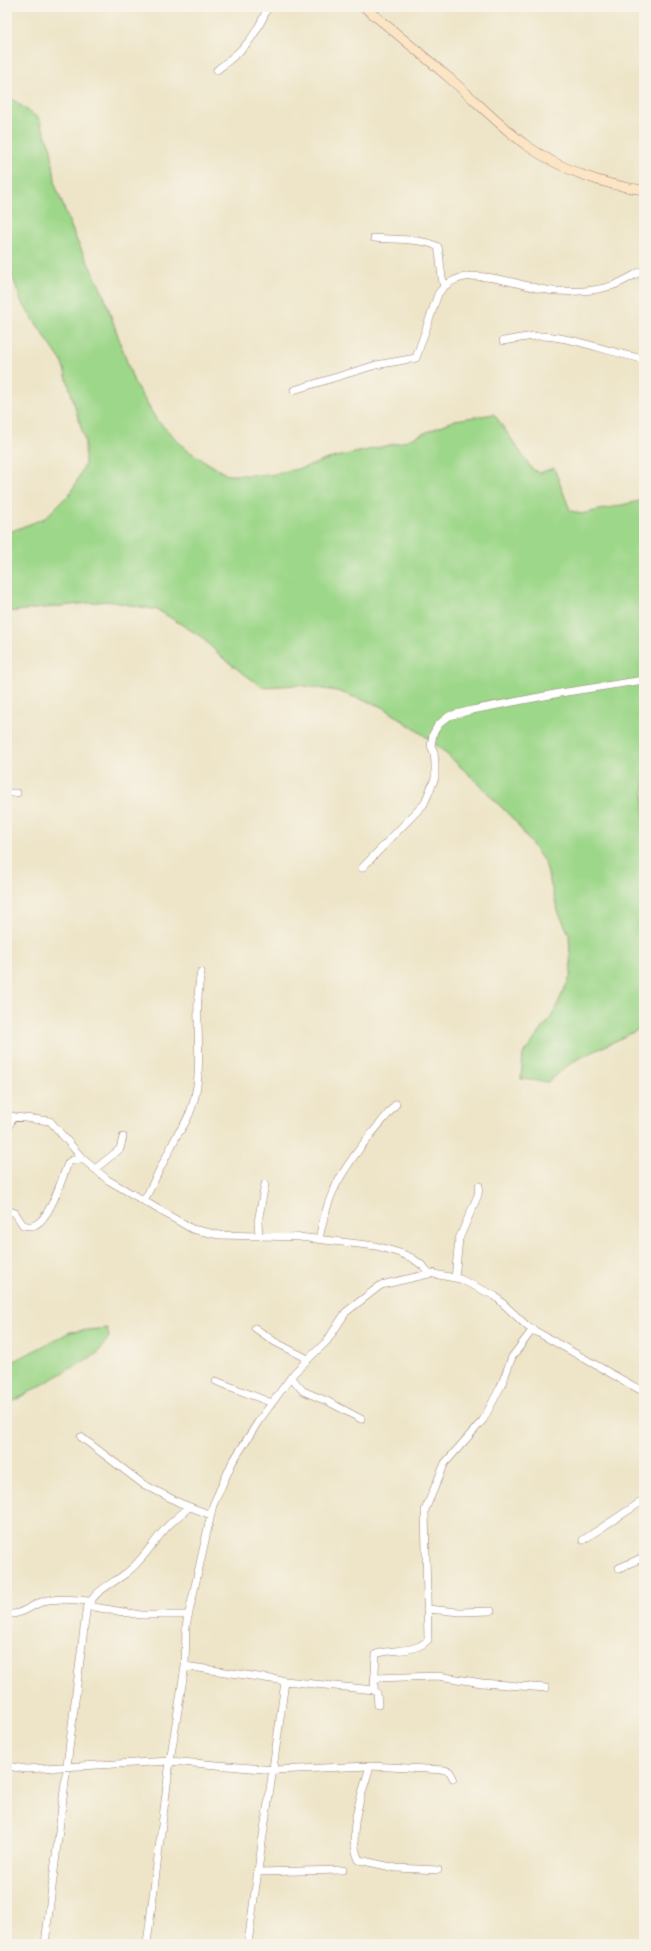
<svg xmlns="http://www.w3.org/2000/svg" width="651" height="1951" viewBox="0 0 651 1951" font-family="'Architects Daughter',sans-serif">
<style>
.green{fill:#9dd789;stroke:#747b5a}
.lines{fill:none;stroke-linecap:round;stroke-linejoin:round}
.street-casing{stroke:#9c827a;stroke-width:8}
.secondary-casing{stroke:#9c827a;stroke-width:10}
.street{stroke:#fff;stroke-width:7}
.secondary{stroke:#fce5c4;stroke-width:9}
</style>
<rect width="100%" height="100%" fill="#f7f3e8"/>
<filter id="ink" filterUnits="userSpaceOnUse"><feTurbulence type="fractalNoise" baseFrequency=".025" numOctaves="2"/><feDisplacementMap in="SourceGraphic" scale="8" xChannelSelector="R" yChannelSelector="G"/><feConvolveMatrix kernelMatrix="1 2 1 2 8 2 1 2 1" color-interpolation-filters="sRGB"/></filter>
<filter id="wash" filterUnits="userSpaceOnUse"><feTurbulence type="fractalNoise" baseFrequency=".012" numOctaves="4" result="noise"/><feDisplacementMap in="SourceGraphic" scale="16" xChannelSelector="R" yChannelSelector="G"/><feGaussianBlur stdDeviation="0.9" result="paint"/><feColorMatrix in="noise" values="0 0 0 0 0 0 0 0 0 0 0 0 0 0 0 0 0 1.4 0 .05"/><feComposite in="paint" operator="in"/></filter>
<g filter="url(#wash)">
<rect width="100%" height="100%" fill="#eee5c8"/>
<path class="green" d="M7,95L39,119L51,149L56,187L76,239L103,293L134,382L156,419L187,450L227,475H270L306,467L328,459L403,442L455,420L494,414L532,469L539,473L554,468L570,510L581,514L644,500V1027L572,1062L548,1082L521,1079L523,1055L552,1016L571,975L569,934L558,911L545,863L516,822L475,780L432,741L383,707L337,691L299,685L262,687L224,659L200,636L158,610L107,601L7,612V533L45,518L72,491L85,464V441L62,362L21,301L7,260Z
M107,1328L109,1337L98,1353L7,1405V1365L70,1332Z"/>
</g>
<g filter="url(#ink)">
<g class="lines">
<g class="street-casing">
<path id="street" d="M217,70C245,48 254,40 268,7
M374,238C390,240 425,238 438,247C441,260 440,273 444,286
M503,341C516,339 531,335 543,336C576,338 611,353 644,359
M294,390L376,365L416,358L438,294C463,257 521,289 556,291C573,292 595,291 611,286C622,283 633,275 644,270
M7,793H17
M362,868L424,804L435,778V764L434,752L431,746L433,734L438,725L449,716L472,710L560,693L644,680
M7,1116L50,1121L83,1159
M7,1131L13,1116
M95,1169L120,1149L123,1137
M144,1201L177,1135C214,1088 190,1026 201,972
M7,1210L15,1213L23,1225C28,1226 31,1227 35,1225C50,1219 62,1178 68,1163L72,1160L83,1159L108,1180L192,1229L219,1235L299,1237L376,1246L400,1253L412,1258L423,1266L429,1273L460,1279L495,1296L528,1327L644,1392
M259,1235L258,1222L265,1184
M319,1239C323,1219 329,1196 340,1178C355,1151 377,1128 396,1104
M455,1278L459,1239L478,1195L479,1186
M255,1328L275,1342L308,1359
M291,1377L303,1391L329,1402L361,1419
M216,1381L272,1403
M81,1437L143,1484L180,1503L211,1515
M583,1540L644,1500
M619,1568L644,1557
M88,1606L141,1615H188
M427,1609L460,1612L491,1611
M7,1614C22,1616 33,1603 48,1600C61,1598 75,1600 89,1601
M185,1666L285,1681L374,1690
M374,1678L438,1676L482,1683L546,1688
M378,1705L377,1693L374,1690L376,1654C393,1648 414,1654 428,1640L425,1510L445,1463L483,1420L501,1386L512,1357L533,1329
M7,1766L26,1769L170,1761L274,1770L370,1766C362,1795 346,1832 359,1860L396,1868L438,1870
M370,1766L445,1770L450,1772L453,1778
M257,1872L343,1870
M45,1944L86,1612C91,1592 109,1586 125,1574C142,1562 152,1543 166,1528C173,1520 182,1514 189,1507
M147,1944L170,1761L185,1666L186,1626L213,1505L232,1463L258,1422L294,1373L327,1341L346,1312L381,1285L433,1273
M248,1944C259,1856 274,1769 285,1681"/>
</g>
<g class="secondary-casing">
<path id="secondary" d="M364,7C395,32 425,57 455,83C478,103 501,127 526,145C560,169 602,185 644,190"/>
</g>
<use href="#street" class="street"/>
<use href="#secondary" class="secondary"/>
</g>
</g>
<rect width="651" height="1951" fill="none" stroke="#f7f3e8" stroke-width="24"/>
</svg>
